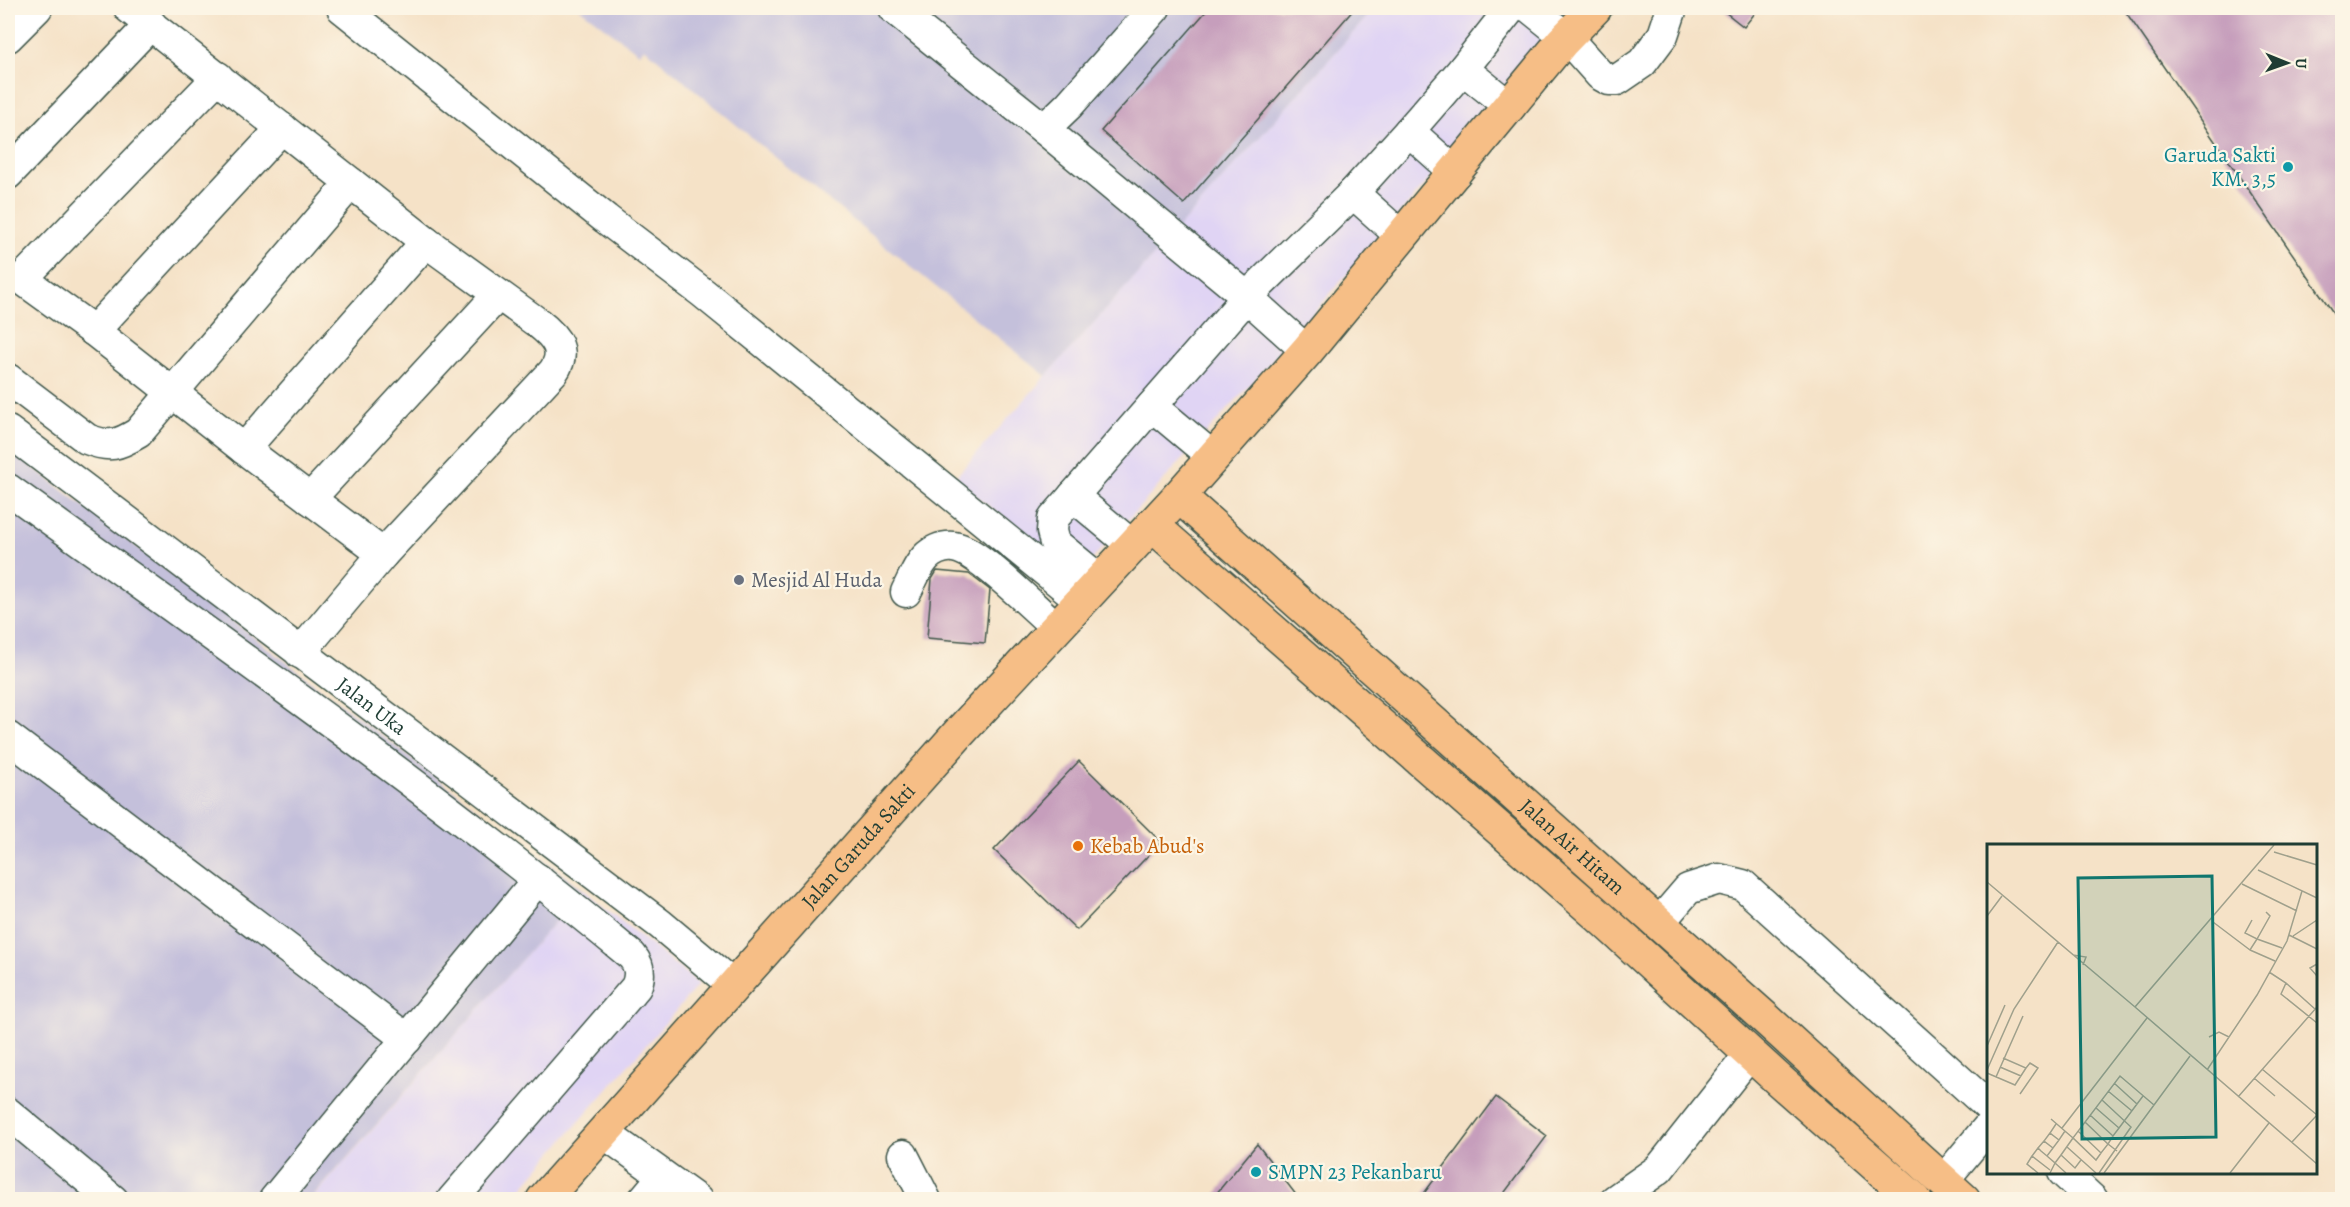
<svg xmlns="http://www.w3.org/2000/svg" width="2350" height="1207" viewBox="0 0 2350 1207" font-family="Alegreya,serif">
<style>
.built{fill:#e0d4f4}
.industrial{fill:#c4c0db}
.building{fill:#c69ebc}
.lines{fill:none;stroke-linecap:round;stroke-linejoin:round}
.minor-casing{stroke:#3f564a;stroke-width:33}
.major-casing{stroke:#3f564a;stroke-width:36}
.highway-casing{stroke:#3f564a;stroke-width:36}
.minor{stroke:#fff;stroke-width:30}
.major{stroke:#f6be86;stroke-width:33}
.highway{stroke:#f6be86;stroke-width:33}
.culture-dot{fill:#0f9aa8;stroke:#fcf5e5;stroke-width:2}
.worship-dot{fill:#6b7280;stroke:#fcf5e5;stroke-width:2}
.food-dot{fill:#e8710a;stroke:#fcf5e5;stroke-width:2}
.labels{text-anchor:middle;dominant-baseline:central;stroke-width:4.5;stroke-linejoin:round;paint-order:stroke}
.culture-label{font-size:21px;fill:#0d838f;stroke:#fcf5e5;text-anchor:end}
.worship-label{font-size:21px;fill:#5b616d;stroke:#fcf5e5;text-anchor:start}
.street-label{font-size:21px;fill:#1f3d34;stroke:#fcf5e5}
.food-label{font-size:21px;fill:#c56008;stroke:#fcf5e5;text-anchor:start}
.inset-road{fill:none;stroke:#9fa08c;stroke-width:1.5}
.view{fill:#0f766e;fill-opacity:0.15;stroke:#0f766e;stroke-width:3}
.inset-edge{fill:none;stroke:#1f3d34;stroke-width:3}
</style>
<rect width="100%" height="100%" fill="#fcf5e5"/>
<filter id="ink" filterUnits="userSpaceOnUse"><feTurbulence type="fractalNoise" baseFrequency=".0167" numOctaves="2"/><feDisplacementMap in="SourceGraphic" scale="12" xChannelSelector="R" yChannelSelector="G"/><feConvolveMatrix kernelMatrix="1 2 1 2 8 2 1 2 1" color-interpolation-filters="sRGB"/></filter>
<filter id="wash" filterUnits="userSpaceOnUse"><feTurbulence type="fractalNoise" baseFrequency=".008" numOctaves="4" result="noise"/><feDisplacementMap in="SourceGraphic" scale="24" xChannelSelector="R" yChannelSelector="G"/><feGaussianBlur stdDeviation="1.35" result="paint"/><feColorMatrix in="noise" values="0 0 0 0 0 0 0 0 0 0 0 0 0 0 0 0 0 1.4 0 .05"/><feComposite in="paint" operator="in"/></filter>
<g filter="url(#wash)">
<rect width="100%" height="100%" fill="#f5e2c7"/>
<path class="built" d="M1375,8H1578L1284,347L1080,573L953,480Z
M583,890L699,984L512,1199L311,1200Z"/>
<path class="industrial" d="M579,8H1375L1046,376L764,148L645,48L639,53Z
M8,448L583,890L311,1199H8Z"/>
<g id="blocks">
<path class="building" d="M1209,8H1355L1184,204L1101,131Z
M1720,8H1759L1744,27Z
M2123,8H2343V327Z
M937,571L969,574L990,590L985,643L927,638L932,579Z
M1079,761L1161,842L1077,930L994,850Z
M1496,1097L1547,1136L1499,1200H1419Z
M1257,1144L1300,1200H1211Z"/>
</g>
</g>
<g filter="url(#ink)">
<use href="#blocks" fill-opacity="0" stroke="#3f564a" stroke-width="1.5"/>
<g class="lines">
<g class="minor-casing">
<g id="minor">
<path d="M129,8L426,242L538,323C556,337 568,351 553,372L383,554L300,653"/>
<path d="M342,8L606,219L703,293L1082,601"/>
<path d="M893,8L1044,129"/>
<path d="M1155,8L1069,105L1044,129L1247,297L1307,351"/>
<path d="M1530,8L1566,37L1600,75L1609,80H1617L1642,63L1663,35L1672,8"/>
<path d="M8,37L37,8"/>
<path d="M1463,69L1510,107"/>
<path d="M218,77L22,279L94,331L282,128"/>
<path d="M1409,131L1456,173"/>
<path d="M8,174L151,24"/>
<path d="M1353,193L1402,237"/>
<path d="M94,331L244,449L383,554"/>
<path d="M8,379L87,439C110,448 118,445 138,433L351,183"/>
<path d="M1152,406L1213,457"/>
<path id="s1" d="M8,431L660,924L734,986"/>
<path d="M244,449L426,242"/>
<path d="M8,489C219,641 432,790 632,956C640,966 641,975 636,987L452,1200"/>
<path d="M1073,496L1133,546"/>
<path d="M310,499L498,295"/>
<path d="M1101,581L1055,543L1052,531L1053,519L1247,297L1353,193L1409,131L1463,69L1511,8"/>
<path d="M906,592C913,579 919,561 931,553C938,548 949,545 958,548C981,554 1035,609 1056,627"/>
<path d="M8,737L407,1039"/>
<path d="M1658,924L1688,889L1719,879L1743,885L1988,1106"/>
<path d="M8,1113L113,1200"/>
<path d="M604,1133L697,1200"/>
<path d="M903,1155L926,1200"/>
<path d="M2063,1172L2093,1200"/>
<path d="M1943,1181L1988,1127"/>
<path d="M274,1200L538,879"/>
<path d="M643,1200L663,1176"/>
<path d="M1615,1200L1659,1169L1750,1054"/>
</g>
</g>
<g class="major-casing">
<path id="major" d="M1179,496L1307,351L1562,42L1595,8"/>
</g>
<g class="highway-casing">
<g id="highway">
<path d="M1152,525L1600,917L1780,1081L1915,1200"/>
<path id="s2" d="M543,1200L959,733L1179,496L1766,1019L1964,1200"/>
</g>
</g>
<use href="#minor" class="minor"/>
<use href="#major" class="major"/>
<use href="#highway" class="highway"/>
</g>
</g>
<g class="culture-dot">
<circle cx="2288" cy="167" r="6"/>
<circle cx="1256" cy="1172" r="6"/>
</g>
<circle class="worship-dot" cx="739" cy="580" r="6"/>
<circle class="food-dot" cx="1078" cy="846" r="6"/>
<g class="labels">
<g class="culture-label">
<text x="2276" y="155">Garuda Sakti<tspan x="2276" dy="24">KM. 3,5</tspan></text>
<text x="1268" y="1172" text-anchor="start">SMPN 23 Pekanbaru</text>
</g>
<g class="worship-label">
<text x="751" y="580">Mesjid Al Huda</text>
</g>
<g class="street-label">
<text stroke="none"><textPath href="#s1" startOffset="456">Jalan Uka</textPath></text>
<text stroke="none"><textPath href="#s2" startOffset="474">Jalan Garuda Sakti</textPath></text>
<text stroke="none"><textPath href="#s2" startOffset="1476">Jalan Air Hitam</textPath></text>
</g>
<g class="food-label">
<text x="1090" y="846">Kebab Abud's</text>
</g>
</g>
<g transform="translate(1987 844)">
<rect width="330" height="330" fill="#f5e2c7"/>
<path class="inset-road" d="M287,1L148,163L330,320M287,8L330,21M271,26L330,54M0,38L148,163M255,40L310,67M0,72L15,52M265,76L258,89L270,95L283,72L279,68M226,78L263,106L270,95L295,104M302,91L330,105M306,92L330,76M263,106L288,117M86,111L99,113L96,121M330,120L323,124L330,132M282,128L299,139L294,150L330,179M299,139L328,165M222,193L232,188L242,193M0,202L18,161M13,223L34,232M275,225L330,271L305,298M0,226L27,165L71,98M220,226L270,151L300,97L315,47M0,229L28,241L39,224L16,214M9,233L36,172M267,234L288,252M127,239L150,260M121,247L145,267M33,250L51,224L43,219L39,224M251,253L330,163M103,271L126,292L132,284L109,264M64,275L86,294L133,232L167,261M98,278L121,300L126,292M69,280L63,289L72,296L78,287M75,284L160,174M132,284L156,252M91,287L114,309L121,300L130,307M63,289L57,297L66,304L72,296M57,297L51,304L54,307L60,312L66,304M80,303L109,329M51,304L45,312L63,326M74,311L68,319L79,329M45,312L40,320L51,329M60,312L68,319L63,329M94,316L88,324L74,311L86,294L109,316L114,309M112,329L144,283L115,256M117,329L203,212M243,329L282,279"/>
<path class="view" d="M225,32L229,293L95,295L91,34Z"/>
<rect width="330" height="330" class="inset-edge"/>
</g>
<rect width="2350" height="1207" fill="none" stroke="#fcf5e5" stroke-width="30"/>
<g transform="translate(2287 63) rotate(91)" stroke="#fcf5e5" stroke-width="4.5" paint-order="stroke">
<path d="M0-4.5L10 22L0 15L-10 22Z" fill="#1f3d34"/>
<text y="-9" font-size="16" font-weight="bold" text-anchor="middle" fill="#1f3d34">U</text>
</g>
</svg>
